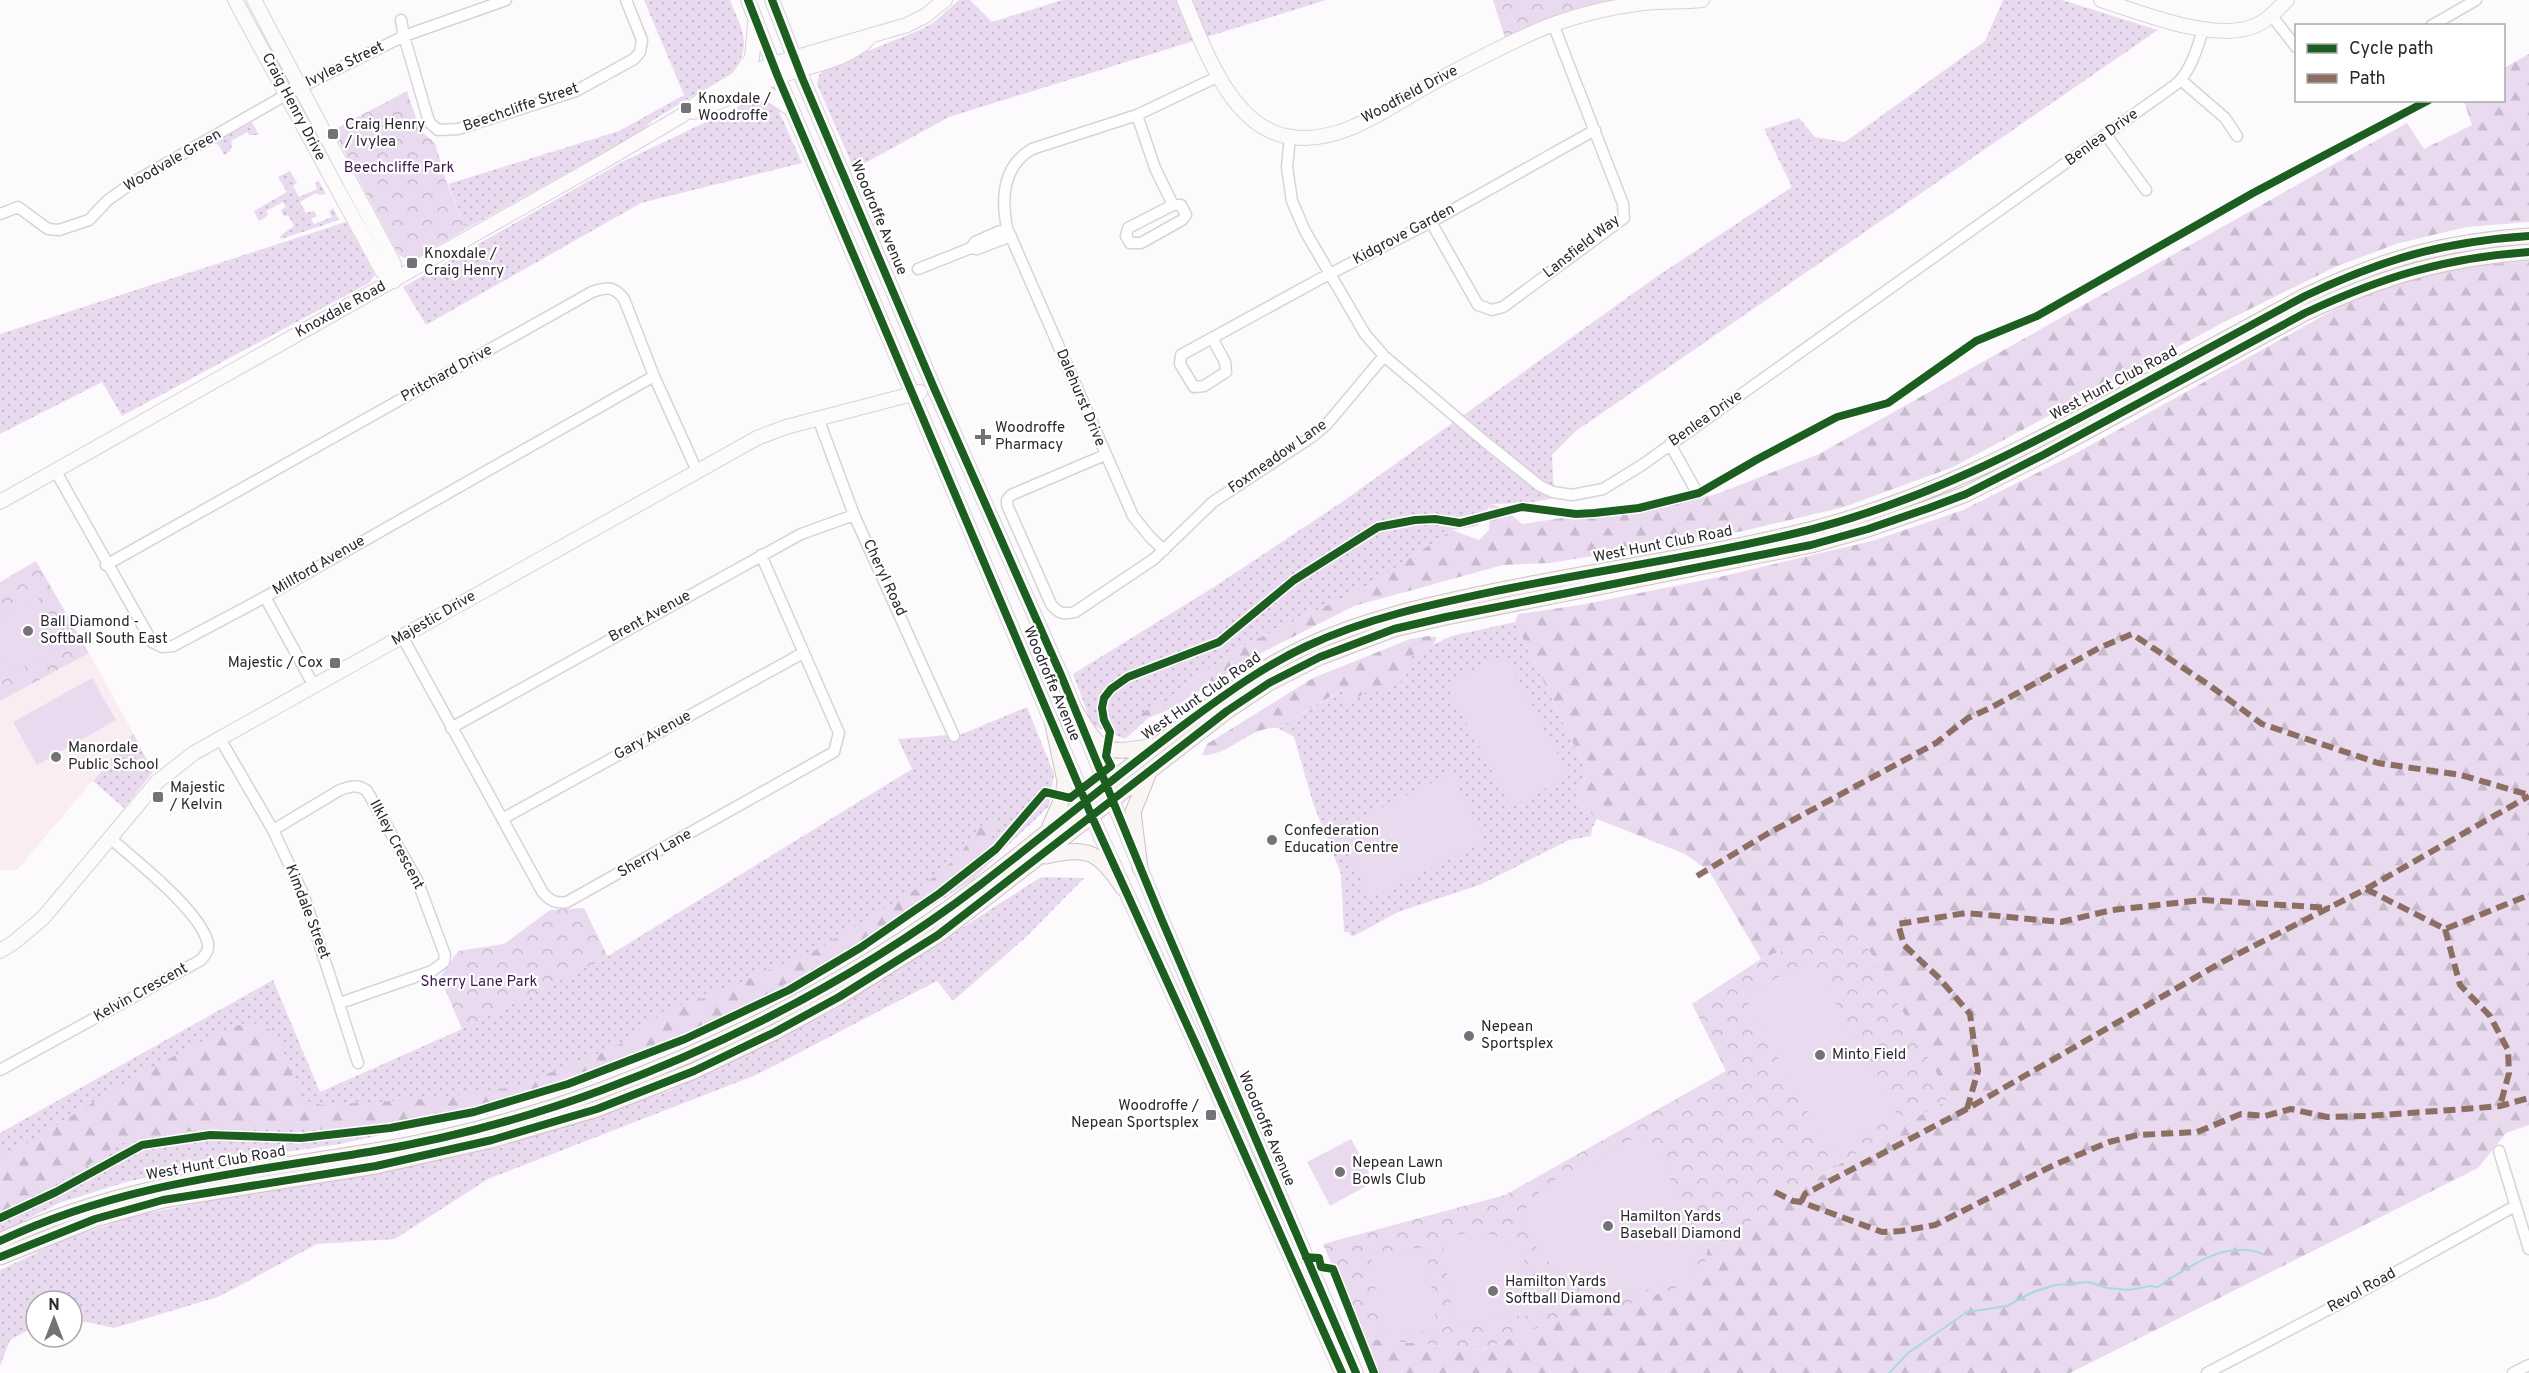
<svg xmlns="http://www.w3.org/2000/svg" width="2529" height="1373" viewBox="0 0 2529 1373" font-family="Overpass,sans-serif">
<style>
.education{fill:#faedf2}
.grass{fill:url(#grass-dots)}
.forest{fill:url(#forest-firs)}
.park{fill:url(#park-crowns)}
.pitch{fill:#e9daf0}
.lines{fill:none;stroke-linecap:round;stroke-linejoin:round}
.stream{stroke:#a7dade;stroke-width:2}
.street-casing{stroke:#d6d4d7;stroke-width:13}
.secondary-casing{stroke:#d6d4d7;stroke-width:16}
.primary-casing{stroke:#ccc3c3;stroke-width:17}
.street{stroke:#fffeff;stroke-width:10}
.secondary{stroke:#fcfafa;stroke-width:14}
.primary{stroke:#f9f5f4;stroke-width:15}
.quiet{stroke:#8d6e63;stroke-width:6;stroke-dasharray:12 6;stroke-linecap:butt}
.cycleway-casing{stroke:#fff;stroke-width:11}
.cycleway{stroke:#1b5e20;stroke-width:8}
.poi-dot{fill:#747276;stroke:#fff;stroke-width:2}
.labels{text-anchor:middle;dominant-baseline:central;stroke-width:4.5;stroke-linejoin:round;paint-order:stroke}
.street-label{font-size:15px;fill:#2b282d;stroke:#fff}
.poi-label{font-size:15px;fill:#2b282d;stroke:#fff;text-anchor:start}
.park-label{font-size:15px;fill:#40164e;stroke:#fff}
</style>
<defs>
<pattern id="grass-dots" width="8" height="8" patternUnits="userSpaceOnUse" patternTransform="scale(1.5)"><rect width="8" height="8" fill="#e9daf0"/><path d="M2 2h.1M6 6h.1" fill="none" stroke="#c8bbce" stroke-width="1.8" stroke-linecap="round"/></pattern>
<pattern id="forest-firs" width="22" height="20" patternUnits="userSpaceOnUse" patternTransform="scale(1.5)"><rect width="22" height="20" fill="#e9daf0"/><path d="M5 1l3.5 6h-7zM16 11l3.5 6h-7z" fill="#c8bbce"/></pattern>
<pattern id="park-crowns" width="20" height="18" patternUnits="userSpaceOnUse" patternTransform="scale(1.5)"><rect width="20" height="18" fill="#e9daf0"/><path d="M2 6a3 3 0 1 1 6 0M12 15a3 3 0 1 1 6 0" fill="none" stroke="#c8bbce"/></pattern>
</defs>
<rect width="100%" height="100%" fill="#fcfafd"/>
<path class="education" d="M89,653L133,733L17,870H0V701Z"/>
<path class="grass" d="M644,0H730C741,28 754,46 732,72L652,121L642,131L466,229L448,184L619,131L684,95Z
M959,0H970L992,22L1062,0H1326L949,117L854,169L817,84L819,75L826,68L922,29L934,22Z
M2003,0H2062L2158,30L1576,431L1552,455L1554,498L1527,503L1491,504L1478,526L1452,530L1370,585L1240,647L1177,692L1125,739L1092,725L1073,674L1214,587L1342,502L1656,277L1792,187L1764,129L1799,118L1815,137L1845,142L1985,41Z
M765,100L778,109L802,163L641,203L426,325L403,287L622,162L750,101Z
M252,122L259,135H249L247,132L231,141L232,145L230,151L224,155L219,145L213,143Z
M290,171L297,183L293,186L299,197L317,189L315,184L318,180L326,194L318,195L316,193L300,202L306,213L314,211L317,216L311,219L314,224L332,217L329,212L333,208L339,220L281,239L280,236L294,226L288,215L284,217L281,210L286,207L283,202L266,211L268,214L265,218L259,221L254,211L287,192L278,177Z
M346,222L375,275L369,283L122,416L102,382L0,434V334Z
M1515,622L1587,772L1576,799L1597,819L1592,828L1591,836L1569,840L1482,884L1398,912L1352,937L1349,932H1344L1341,874L1313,803L1294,737L1278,728L1344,689L1451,636Z
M1027,707L1054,774L1049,806L971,881L817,979L623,1069L517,1105L340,1144L232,1160L126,1182L59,1203L0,1233V1133L273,980L320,1092L462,1029L608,956L912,769L898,739L962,734Z
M133,733L153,772L124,808L93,781Z
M1041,877L1084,878L1026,937L953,1001L937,981L756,1075L488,1179L395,1239L317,1244L218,1297L114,1328L87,1322L72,1323V1301H36V1326L10,1340L0,1366V1270L68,1238L134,1216L257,1191L366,1175L500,1147L671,1090L836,1009Z"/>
<path class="forest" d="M2529,54V222L2466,227L2396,244L2335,267L2228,320L1953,467L1844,507L1743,531L1550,563L1503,565L1354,606L1253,657L1171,709L1143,720L1139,719V715L1177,692L1240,647L1370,585L1452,530L1479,540L1489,530L1490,504L1504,508L1522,524L1714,495L1819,454L2407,123L2424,149L2472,125L2464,101L2504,100V68Z
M2529,261V1125L2506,1133L2478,1168L2070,1373H1378L1363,1338L1481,1350L1537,1328L1582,1305H1626L1708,1248L1899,1126L1947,1101L1936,1072L1853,921L1761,959L1709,871L1685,854L1597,819L1576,799L1587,772L1515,622L1518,614L1580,605L1719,577L1872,541L1963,510L2071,456L2346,303L2399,283L2465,266Z
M1428,636L1437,637L1434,644L1409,657L1410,669L1403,680L1380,693L1376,687L1345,704L1343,689L1278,728C1249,726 1230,756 1202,755L1207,744L1313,678L1410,639Z
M989,819L996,826L983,856L945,886L855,946L731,1013L590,1073L471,1107L382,1124L319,1129L226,1127L176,1133L118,1144L83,1169L0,1212V1155L29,1142L133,1078L219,1032L248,1022L266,1026L278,1038L303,1100L322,1105L426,1099L509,1088L595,1056L626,1041L668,1008L694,1002L816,950L883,910L933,878L959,856L975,832Z"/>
<path class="park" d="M1493,0H1613L1555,16L1505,38Z
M407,91L420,130L435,143L446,181L466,229L410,262L398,254L333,130Z
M36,561L89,653L0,701V582Z
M584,908L608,957L462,1029L440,977L458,951L504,944L550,910Z
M1853,921L1936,1072L1947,1101L1899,1126L1708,1248L1702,1279L1626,1305H1582L1537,1328L1481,1350L1363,1338L1323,1244L1505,1195L1726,1071L1692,1004L1761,959Z"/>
<path class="pitch" d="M37,596L64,644L12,674L0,653V617Z
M1505,654L1569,776L1511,807L1446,684Z
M92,678L116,720L37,765L13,722Z
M1452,773L1485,841L1370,898L1336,830Z
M1812,959L1897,1115L1830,1152L1744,995Z
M1351,1139L1374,1182L1330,1206L1307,1162Z
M1638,1139L1650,1143L1655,1148L1697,1238L1694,1277L1622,1296H1593L1566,1280L1538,1250L1521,1215L1545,1185L1631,1140Z
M1472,1232C1520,1232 1529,1269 1544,1306L1540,1313L1454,1326L1442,1238Z
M1426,1247L1437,1329L1382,1336L1371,1254Z"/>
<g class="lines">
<path class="stream" d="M1889,1373L1908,1353L1967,1312L2007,1306L2033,1292L2055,1285L2088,1282L2108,1288L2129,1290L2150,1286L2158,1287C2188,1267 2226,1239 2263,1254"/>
<g class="street-casing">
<path id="street" d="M2272,16L2296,47
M401,20L404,36L506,0
M2431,26L2476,0
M2181,80L2225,118L2237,136
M1137,115L1155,168L1173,205
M2106,135L2146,190
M1290,137L1287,167L1292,201L1305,231L1365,334L1384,356L1484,441L1540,486L1553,492L1572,495L1603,489L1642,465L2175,85C2190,73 2197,49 2203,30
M1173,205H1181L1186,215L1182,220L1141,243H1130L1126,236L1128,228Z
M0,214L18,207L48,229L59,230L89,220L108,200L132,183L291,92L404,36L427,115L430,123L438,130L458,129L576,91L634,59L640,52L642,40L626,0
M1431,222L1478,305L1492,310L1503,307L1624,218L1623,204L1553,24
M1007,228L975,242L971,248L977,249L1011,236
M918,269L971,248
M1212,338L1225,362L1226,372L1204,386L1194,387L1180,364L1181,355L1318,280L1431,222L1595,130
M818,418L854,515L954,736
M1670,444L1694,487
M1105,455L1011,495L1007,500V505L1051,604C1058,613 1063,615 1075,612L1154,559L1213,502L1313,436L1327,424L1384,356
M55,470L152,642L162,647L173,646L265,597L654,376
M1164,550L1150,537L1133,516L1007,228C1001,198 1003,166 1032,149L1137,115L1217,77
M106,565L592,292C607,287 614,286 624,299L654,376L697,471
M265,597L314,686
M403,638L543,893C551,901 556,904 567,902L834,752L839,733L761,555
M451,728L801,534L854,515
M219,737L273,830L304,896L358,1063
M504,818L803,653
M273,830L340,790C351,786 358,784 367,791L417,880L445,955L444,962L432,971L340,1003
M0,1070L201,960C205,955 209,951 208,944C202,912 135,860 110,838
M2499,1151L2529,1249
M2207,1373L2335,1306L2515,1206
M2513,1373L2529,1365"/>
</g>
<g class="secondary-casing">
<path id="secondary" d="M235,0L382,271L394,281
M254,0L394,264V281
M748,0L778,77L1092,817L1197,1047L1342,1373
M772,0L803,80L934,388L1061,675L1161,918L1356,1373
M1184,0C1204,47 1231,129 1291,137C1343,145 1393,104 1436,81C1472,62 1509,42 1546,27C1577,15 1610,7 1643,3C1662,1 1682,2 1702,0
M2101,0C2143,13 2218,45 2259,24C2270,18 2278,9 2287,0
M737,78L752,58L755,24
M742,95L768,94L791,109
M693,112C721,102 747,89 775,78C805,66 847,62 869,38
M0,502L608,159L681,116L700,101L736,79L773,64L907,25L925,16L945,0
M0,951L13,943L43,918L157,782L194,753L757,438L786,427L920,392"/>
</g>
<g class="primary-casing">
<path id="primary" d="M1075,710C1101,753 1103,755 1153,746
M1050,826L1063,797L1065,781L1053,725
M1046,856C1089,845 1099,853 1123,888
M1140,868L1133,812L1148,775
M0,1241C120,1184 240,1173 369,1152C447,1139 527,1118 602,1090C736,1040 865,973 980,885C1050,831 1118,774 1189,721C1227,693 1264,666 1307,646C1369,617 1434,604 1501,590C1605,569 1710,555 1813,529C1927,499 2023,449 2126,393C2186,361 2245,328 2305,296C2383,259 2442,242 2529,236
M0,1257L95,1219L163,1200L376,1166L492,1140L597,1109L694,1071L775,1032L839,997L938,935L1227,711L1269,683L1320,657L1394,629L1446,617L1811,545L1868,529L1929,508L1966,494L2043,455L2305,313C2382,277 2444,258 2529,252"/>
</g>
<use href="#street" class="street"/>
<use href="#secondary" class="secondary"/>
<use href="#primary" class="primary"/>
<path class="quiet" d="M1697,876L1767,834L1936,743L1968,718L1992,707L2099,648L2132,634L2209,685L2262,724L2378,763L2461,775L2529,795
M2366,889L2445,929L2529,895
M2445,929L2460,985L2490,1016L2508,1050L2509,1073L2500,1106
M1967,1109L1978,1071L1970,1014L1939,978L1904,945L1898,924L1966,913L2061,922L2112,910L2203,900L2330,908
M1775,1192L1793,1201L1801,1202L1882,1232L1901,1231L1935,1225L2054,1165L2109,1142L2138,1135L2197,1132L2241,1114L2265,1116L2291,1109L2327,1117L2368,1116L2478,1108L2500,1106L2529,1098
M1801,1202L1805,1194L1967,1109L2224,961L2366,889L2529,796"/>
<g class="cycleway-casing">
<path id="cycleway" d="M748,0L778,77L1092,817L1197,1047L1342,1373
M772,0L803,80L934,388L1061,675L1161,918L1356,1373
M0,1218L56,1192L142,1145L210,1135L301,1138L390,1128L474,1112L568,1084L685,1039L789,990L860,948L940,893L996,849L1045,792L1070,798L1111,766L1106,756L1110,732L1104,720L1102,708L1104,698L1111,689L1128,677L1219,642L1294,580L1378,527L1415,520L1435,519L1460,523L1522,507L1576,514L1594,513L1639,508L1699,493L1756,460L1837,417L1888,403L1976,341L2037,316L2253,193L2429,100
M0,1241C120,1184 240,1173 369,1152C447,1139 527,1118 602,1090C736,1040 865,973 980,885C1050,831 1118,774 1189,721C1227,693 1264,666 1307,646C1369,617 1434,604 1501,590C1605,569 1710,555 1813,529C1927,499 2023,449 2126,393C2186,361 2245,328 2305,296C2383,259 2442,242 2529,236
M0,1257L95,1219L163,1200L376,1166L492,1140L597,1109L694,1071L775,1032L839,997L938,935L1227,711L1269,683L1320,657L1394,629L1446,617L1811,545L1868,529L1929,508L1966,494L2043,455L2305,313C2382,277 2444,258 2529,252
M1306,1257L1319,1258L1321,1267L1333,1269L1374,1373"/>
</g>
<use href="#cycleway" class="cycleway"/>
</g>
<g class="poi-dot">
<rect x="680" y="102" width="12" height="12" rx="3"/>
<rect x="327" y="128" width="12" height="12" rx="3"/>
<rect x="406" y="257" width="12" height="12" rx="3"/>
<path d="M980 428h6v6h6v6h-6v6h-6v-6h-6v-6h6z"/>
<circle cx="28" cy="631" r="6"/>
<rect x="329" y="657" width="12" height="12" rx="3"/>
<circle cx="56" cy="757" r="6"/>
<rect x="152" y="791" width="12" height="12" rx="3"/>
<circle cx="1272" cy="840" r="6"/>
<circle cx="1469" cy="1036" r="6"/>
<circle cx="1820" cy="1055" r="6"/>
<rect x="1205" y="1109" width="12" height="12" rx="3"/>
<circle cx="1340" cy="1172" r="6"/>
<circle cx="1608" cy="1226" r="6"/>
<circle cx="1493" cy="1291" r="6"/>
</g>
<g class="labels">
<g class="street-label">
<text transform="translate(345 65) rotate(-26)">Ivylea Street</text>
<text transform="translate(1410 95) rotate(-28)">Woodfield Drive</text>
<text transform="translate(293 107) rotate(62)">Craig Henry Drive</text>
<text transform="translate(521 108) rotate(-19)">Beechcliffe Street</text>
<text transform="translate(2102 138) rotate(-36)">Benlea Drive</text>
<text transform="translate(173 161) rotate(-30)">Woodvale Green</text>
<text transform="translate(878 218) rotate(67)">Woodroffe Avenue</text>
<text transform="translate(1404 235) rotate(-28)">Kidgrove Garden</text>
<text transform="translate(1582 247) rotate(-38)">Lansfield Way</text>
<text transform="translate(341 310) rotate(-29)">Knoxdale Road</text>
<text transform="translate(447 374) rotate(-29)">Pritchard Drive</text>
<text transform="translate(2114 384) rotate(-28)">West Hunt Club Road</text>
<text transform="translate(1080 398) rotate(67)">Dalehurst Drive</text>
<text transform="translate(1706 419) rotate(-35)">Benlea Drive</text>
<text transform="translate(1278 457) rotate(-35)">Foxmeadow Lane</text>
<text transform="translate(1663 545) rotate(-11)">West Hunt Club Road</text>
<text transform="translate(319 566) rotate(-30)">Millford Avenue</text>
<text transform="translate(884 578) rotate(65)">Cheryl Road</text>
<text transform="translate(650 617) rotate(-29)">Brent Avenue</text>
<text transform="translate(434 619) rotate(-30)">Majestic Drive</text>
<text transform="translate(1051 684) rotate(67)">Woodroffe Avenue</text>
<text transform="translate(1202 697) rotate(-35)">West Hunt Club Road</text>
<text transform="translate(653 736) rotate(-29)">Gary Avenue</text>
<text transform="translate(396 845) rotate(62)">Ilkley Crescent</text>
<text transform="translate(655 854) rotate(-30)">Sherry Lane</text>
<text transform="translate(307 912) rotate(69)">Kimdale Street</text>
<text transform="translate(141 993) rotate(-29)">Kelvin Crescent</text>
<text transform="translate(1266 1129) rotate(67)">Woodroffe Avenue</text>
<text transform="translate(216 1164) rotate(-10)">West Hunt Club Road</text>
<text transform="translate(2362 1291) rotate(-29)">Revol Road</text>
</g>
<g class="poi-label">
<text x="698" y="99">Knoxdale /<tspan x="698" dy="17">Woodroffe</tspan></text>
<text x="345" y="125">Craig Henry<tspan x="345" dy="17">/ Ivylea</tspan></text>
<text x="424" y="254">Knoxdale /<tspan x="424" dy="17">Craig Henry</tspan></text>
<text x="995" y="428">Woodroffe<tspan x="995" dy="17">Pharmacy</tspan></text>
<text x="40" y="622">Ball Diamond -<tspan x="40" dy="17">Softball South East</tspan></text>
<text x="323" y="663" text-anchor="end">Majestic / Cox</text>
<text x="68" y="748">Manordale<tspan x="68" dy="17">Public School</tspan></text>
<text x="170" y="788">Majestic<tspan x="170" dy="17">/ Kelvin</tspan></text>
<text x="1284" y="831">Confederation<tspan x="1284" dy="17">Education Centre</tspan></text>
<text x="1481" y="1027">Nepean<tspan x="1481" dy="17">Sportsplex</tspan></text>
<text x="1832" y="1055">Minto Field</text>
<text x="1199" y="1106" text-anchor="end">Woodroffe /<tspan x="1199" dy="17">Nepean Sportsplex</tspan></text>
<text x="1352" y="1163">Nepean Lawn<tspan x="1352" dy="17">Bowls Club</tspan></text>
<text x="1620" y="1217">Hamilton Yards<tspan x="1620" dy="17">Baseball Diamond</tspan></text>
<text x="1505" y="1282">Hamilton Yards<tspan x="1505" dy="17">Softball Diamond</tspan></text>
</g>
<g class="park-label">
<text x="399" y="168">Beechcliffe Park</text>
<text x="479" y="982">Sherry Lane Park</text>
</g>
</g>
<rect x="2295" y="24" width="210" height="78" fill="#ffffff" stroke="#aaa9ab" stroke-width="1.5"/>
<rect x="2307" y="44" width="30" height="9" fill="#1b5e20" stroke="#aaa9ab" stroke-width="1.5"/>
<text x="2349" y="54" font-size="18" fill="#2b282d">Cycle path</text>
<rect x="2307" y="74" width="30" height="9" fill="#8d6e63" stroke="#aaa9ab" stroke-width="1.5"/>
<text x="2349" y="84" font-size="18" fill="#2b282d">Path</text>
<g transform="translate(54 1319)"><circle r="28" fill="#ffffff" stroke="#aaa9ab" stroke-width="1.5"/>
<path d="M0-4.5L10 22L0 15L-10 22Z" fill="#747276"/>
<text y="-9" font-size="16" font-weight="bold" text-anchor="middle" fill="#2b282d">N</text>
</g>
</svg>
